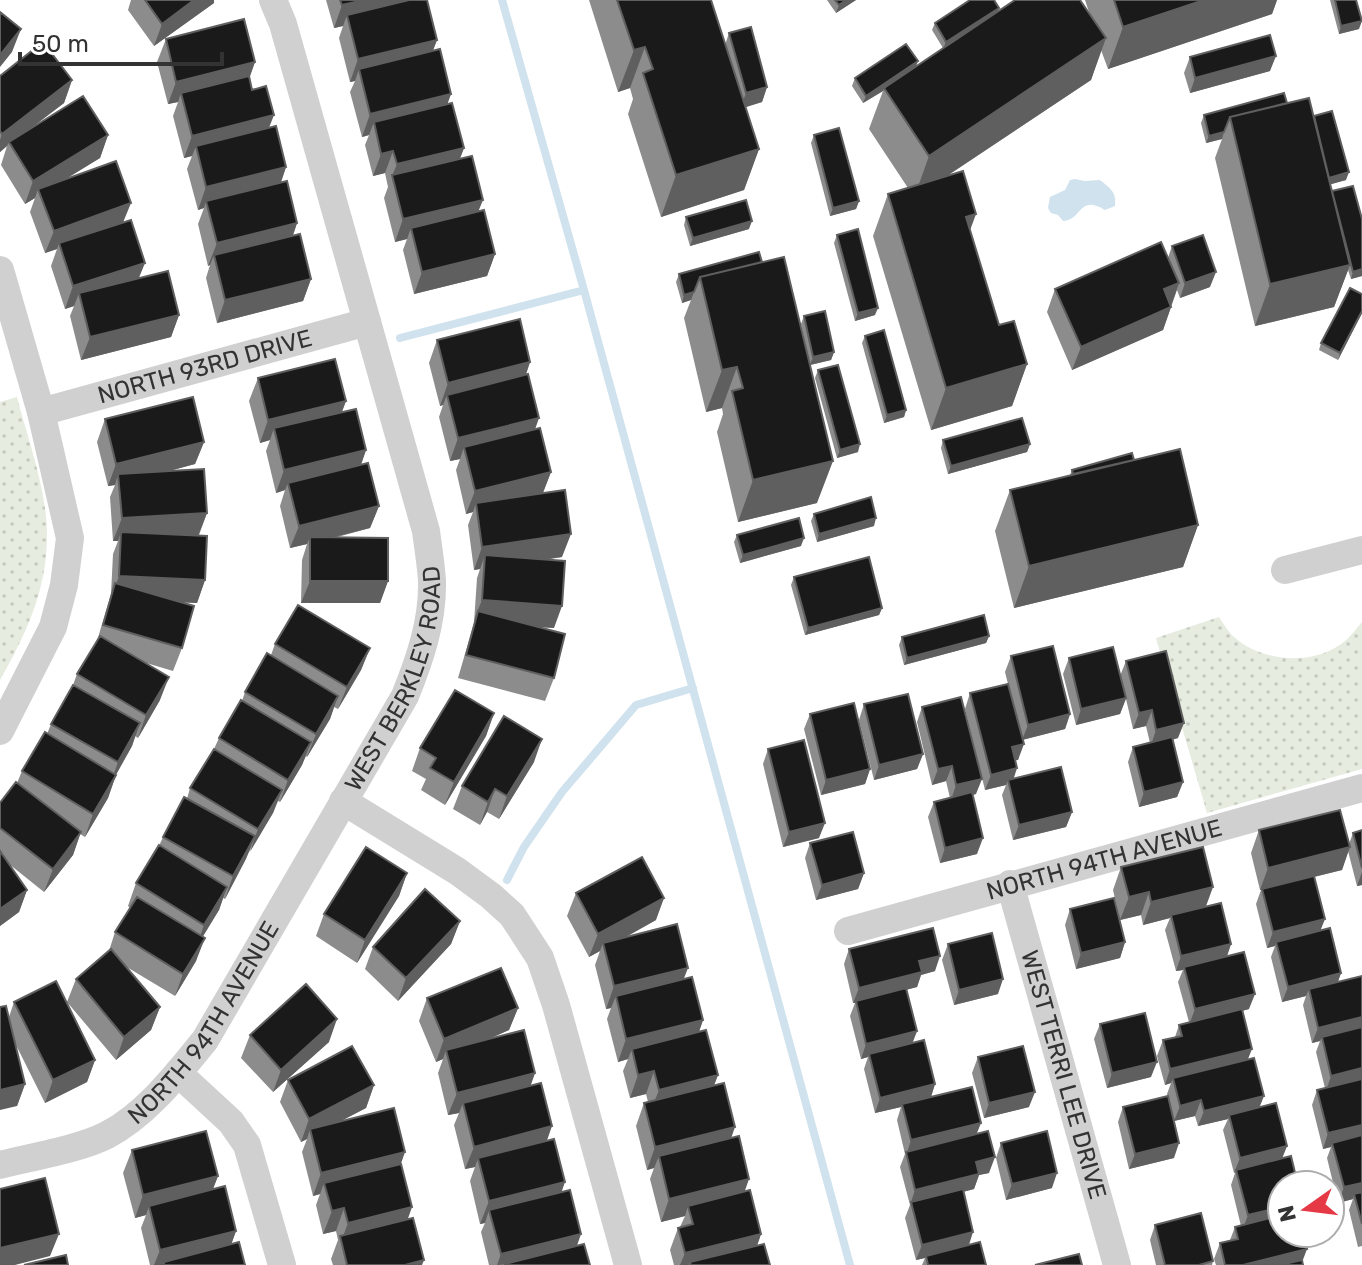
<svg xmlns="http://www.w3.org/2000/svg" width="1362" height="1265" viewBox="0 0 1362 1265" font-family="Rubik,sans-serif">
<style>
.green{fill:url(#green-dots)}
.water{fill:#cfe2ee}
.lines{fill:none;stroke-linecap:round;stroke-linejoin:round}
.stream{stroke:#cfe2ee;stroke-width:8}
.street{stroke:#d0d0d0;stroke-width:28}
.wall{fill:#8c8c8c}
.shaded-wall{fill:#5f5f5f}
.building{fill:#1a1a1a;stroke:#5f5f5f;stroke-width:2}
.labels{text-anchor:middle;dominant-baseline:central;stroke-width:8;stroke-linejoin:round;paint-order:stroke}
.street-label{font-size:24px;fill:#333;stroke:#fff}
</style>
<defs>
<pattern id="green-dots" width="8" height="8" patternUnits="userSpaceOnUse" patternTransform="scale(2)"><rect width="8" height="8" fill="#e6ecdf"/><path d="M2 2h.1M6 6h.1" fill="none" stroke="#c6cbc0" stroke-width="1.8" stroke-linecap="round"/></pattern>
</defs>
<rect width="100%" height="100%" fill="#fff"/>
<path class="green" d="M17,397C28,440 47,490 47,535C47,590 26,634 0,680V402Z
M1219,617C1224,624 1228,632 1234,637C1263,663 1316,666 1345,641C1351,636 1357,628 1362,622V769L1207,813L1156,638Z"/>
<path class="water" d="M1075,179L1085,181L1100,180C1110,188 1117,192 1115,206L1105,210C1078,194 1083,220 1063,221L1058,215L1051,213L1048,208L1050,197L1065,190L1070,180Z"/>
<g class="lines">
<path class="stream" d="M502,0L584,290L850,1265
M400,338L584,290
M507,880L524,847L562,792L636,705L693,688"/>
<g class="street">
<path d="M0,270L41,412L70,538L64,585L53,627L0,731"/>
<path id="s1" d="M41,412L367,322"/>
<path d="M1285,570L1362,550"/>
<path d="M343,801L457,871L491,896L512,915L540,958L556,1005L628,1265"/>
<path id="s2" d="M1010,884L1117,1265"/>
<path id="s3" d="M848,931L1362,788"/>
<path d="M178,1073L231,1122L247,1145L282,1265"/>
<path id="s4" d="M0,1165C31,1157 80,1149 107,1135C147,1114 177,1074 205,1040L405,696C420,659 433,621 432,581C431,564 428,547 426,531L283,24L273,0"/>
</g>
</g>
<path class="wall" d="M131,0H214V3L154,46L128,10Z
M326,0H427L437,40L433,51L451,94L447,104L464,148L460,159L495,254L487,276L414,294L403,250L407,239L395,242L384,198L388,187L385,173L373,176L365,145L369,135L362,137L350,92L355,81L350,82L339,38L343,26L334,28Z
M589,0H711L725,45L729,33L767,87L762,102L745,107L759,149L744,190L661,217L628,114L633,99L630,88L618,92Z
M827,0H856L836,13Z
M1085,0H1277L1272,14L1108,69L1101,50L1091,80L946,176L970,231L999,325L1027,364L1012,406L931,430L873,236L888,194L908,188L869,129L883,91L863,103L852,86L855,78L916,66L943,48L932,30L935,23L998,12H1089Z
M1330,0H1356L1359,29L1339,34Z
M166,39L255,62L249,77L252,90L286,167L281,183L297,223L293,236L311,279L303,301L217,323L206,278L210,265L208,266L198,224L204,208L198,210L187,169L192,156L184,158L173,116L178,102L168,104L157,62Z
M1190,57L1270,71L1190,93L1184,73Z
M0,76L72,80L64,103L30,129L108,135L100,158L63,180L124,222L139,278L179,315L171,337L81,360L70,316L74,306L65,309L51,266L57,249L45,253L30,212L35,198L25,204L1,165L7,146L0,152Z
M1287,103L1314,116L1346,180L1330,184L1332,191L1362,219V276L1351,279L1348,270L1334,307L1255,326L1215,158L1222,139L1206,143L1201,123L1204,115Z
M814,135L859,201L856,209L830,216L811,143Z
M686,217L749,229L690,246L684,225Z
M837,235L875,315L855,321L834,243Z
M1172,246L1210,287L1180,298L1177,290L1163,330L1072,370L1047,312L1055,289L1168,258Z
M759,252L817,503L738,522L717,432L723,414L722,408L706,412L684,318L691,300L682,303L676,282L679,274Z
M1362,294V313L1338,360L1319,350L1321,343Z
M804,316L834,352L831,360L810,365L801,324Z
M865,336L906,410L904,417L884,423L862,343Z
M437,340L530,362L526,375L535,429L551,472L543,493L562,557L544,560L554,628L541,627L554,678L545,701L458,678L474,623L477,578L480,569L474,570L468,525L473,512L466,514L456,470L460,459L450,461L439,417L443,405L440,406L429,363Z
M818,370L858,452L837,458L815,378Z
M258,378L346,401L342,412L366,450L361,465L379,506L370,528L334,538L388,581L380,603H301L302,560L307,544L290,548L280,506L285,490L276,493L266,451L270,440L260,443L249,401Z
M105,419L204,442L195,464L170,471L207,513L199,535L205,580L197,603L178,602L182,648L173,671L143,662L160,700L138,738L135,736L132,746L116,775L108,798L85,837L80,834L73,855L44,892L9,864L27,890L19,912L0,926V803L17,783L22,771L47,734L51,724L73,685L77,674L97,641L111,594L113,554L118,541H113L110,497L115,485L108,486L97,442Z
M943,440L1030,444L1027,452L948,474L941,448Z
M1134,460L1198,525L1183,567L1014,608L995,531L1010,490L1070,475L1072,470Z
M814,514L874,526L817,542L811,521Z
M737,535L801,546L740,563L734,542Z
M794,577L882,608L879,615L805,635L791,585Z
M989,636L986,643L904,665L899,645L902,637Z
M275,644L370,648L361,670L338,709L334,707L330,719L307,757L306,756L302,765L280,802L278,801L273,813L249,852L225,899L223,898L219,910L202,937L196,961L175,996L125,966L160,1007L151,1030L116,1060L67,1002L76,979L109,951L115,932L130,908L128,906L136,883L159,846L163,837L187,799L190,788L214,749L219,738L242,701L245,692L271,655Z
M1011,656L1070,714L1065,729L1022,740L1018,760H1015L1013,779L1072,812L1066,827L1013,840L1002,795L1006,785L985,790L965,709L970,693L1008,684L1005,672Z
M1069,658L1120,676L1126,661L1178,738L1172,740L1183,782L1177,797L1139,807L1128,762L1133,747L1150,743L1146,726L1133,729L1126,699L1120,714L1076,725L1063,674Z
M864,704L923,754L917,769L874,780L859,720Z
M922,707L976,794L972,795L977,854L940,863L928,817L934,802L950,798L946,781L932,785L917,722Z
M494,713L486,736L445,805L421,790L426,779L412,771L420,748Z
M810,714L870,769L865,784L821,795L804,729Z
M768,749L819,838L783,847L763,764Z
M534,762L499,819L487,812L480,825L453,809L462,786Z
M1259,830L1349,844L1353,833L1362,830V885L1357,886L1348,851L1342,870L1314,877L1321,930L1341,973L1338,982L1362,977V1246L1358,1247L1349,1210L1353,1199L1338,1203L1327,1158L1331,1147L1323,1149L1312,1105L1317,1090L1325,1088L1316,1052L1320,1041L1312,1043L1303,1005L1306,996L1282,1002L1271,957L1275,946L1267,948L1256,904L1261,890H1260L1251,853Z
M810,843L864,873L858,889L816,900L805,858Z
M1121,867L1206,906L1231,944L1227,956L1249,1009L1242,1011L1248,1059L1260,1107L1287,1146L1282,1158V1185L1303,1265H1216L1214,1259L1220,1243L1230,1240L1235,1227L1241,1226L1231,1185L1235,1173H1234L1223,1130L1228,1119L1198,1126L1195,1116L1174,1121L1167,1094L1171,1083L1165,1085L1157,1056L1163,1040L1175,1037L1179,1025L1189,1022L1178,982L1183,970L1176,971L1165,930L1170,918L1143,925L1141,915L1120,920L1113,890Z
M407,873L399,896L357,963L316,936L324,914Z
M576,893L656,920L626,937L683,980L703,1020L699,1032L718,1075L714,1086L731,1138L745,1192L761,1234L757,1246L770,1265H674L670,1250L678,1228L680,1227L685,1216L661,1222L650,1179L654,1168L647,1170L636,1126L644,1103L648,1102L646,1094L630,1098L623,1071L628,1059L618,1062L607,1019L611,1008L606,1009L595,965L600,951L589,957L567,916Z
M1070,909L1125,942L1120,958L1076,969L1065,925Z
M403,912L460,921L451,944L398,1001L365,969L373,947L402,916Z
M948,944L998,994L954,1005L942,960Z
M849,949L935,971L921,975L917,987L906,990L917,1031L912,1043L935,1084L931,1097L977,1134L989,1173L979,1175L974,1189L963,1192L969,1245L986,1265H922L925,1258L916,1260L905,1218L910,1205L900,1167L905,1154L897,1120L901,1107L875,1113L864,1069L868,1057L861,1059L850,1016L855,1003H853L844,964Z
M427,998L518,1008L509,1030L489,1039L535,1073L530,1086L577,1246L590,1265H489L481,1232L485,1223L480,1224L470,1181L475,1167L465,1169L454,1125L459,1113L448,1115L438,1073L443,1059L436,1062L419,1021Z
M14,1002L95,1060L87,1082L45,1103L15,1043L25,1084L17,1106L9,1017Z
M1100,1024L1151,1077L1107,1088L1094,1039Z
M250,1035L329,1042L273,1092L241,1058Z
M978,1057L1029,1107L984,1118L972,1073Z
M288,1080L374,1085L366,1108L339,1122L401,1164L408,1219L422,1265H333L331,1259L338,1240L336,1231L323,1234L316,1205L320,1194L313,1196L302,1152L307,1139L301,1142L280,1102Z
M1123,1107L1174,1158L1129,1169L1118,1122Z
M1001,1143L1052,1188L1006,1200L996,1158Z
M132,1150L218,1176L213,1189L236,1231L231,1245L245,1265H150L141,1228L146,1215L135,1218L123,1173Z
M1155,1225L1213,1261L1212,1265H1156L1150,1240Z"/>
<path class="shaded-wall" d="M194,0H214V3L154,46L162,24Z
M364,0H416L347,15L343,26L334,28L342,5Z
M846,0H856L836,13L839,5Z
M1204,0H1277L1272,14L1108,69L1123,27Z
M999,8L996,16L943,49L946,42Z
M1362,21L1359,29L1339,34L1341,26Z
M21,29L12,52L0,67V55Z
M1106,38L1091,80L914,198L929,156Z
M437,40L428,62L359,69L355,81L350,82L358,59Z
M645,47L630,88L618,92L634,50Z
M1276,56L1270,71L1190,93L1195,78Z
M918,61L915,69L884,88L883,91L863,103L866,96Z
M255,62L247,85L181,93L178,102L168,104L176,82Z
M72,80L64,103L10,144L9,142L7,146L0,152V140L2,134Z
M767,87L762,102L740,109L746,93Z
M451,94L443,116L374,122L369,135L362,137L370,114Z
M274,115L265,138L196,146L192,156L184,158L192,136Z
M1224,132L1222,139L1206,143L1209,136Z
M108,135L100,158L40,195L38,189L35,198L25,204L33,181Z
M464,148L455,170L392,176L397,164Z
M759,149L744,190L661,217L676,175Z
M393,151L385,173L373,176L381,154Z
M286,167L278,190L206,201L204,208L198,210L206,187Z
M1349,172L1346,180L1325,186L1328,178Z
M483,200L474,222L411,228L407,239L395,242L403,219Z
M859,201L856,209L830,216L833,208Z
M131,203L122,225L59,243L57,249L45,253L54,231Z
M976,214L961,255L966,217Z
M752,221L749,229L690,246L693,238Z
M297,223L289,246L214,255L210,265L208,266L217,243Z
M495,254L487,276L414,294L422,272Z
M145,263L136,285L79,293L74,306L65,309L73,286Z
M1350,265L1334,307L1255,326L1270,284Z
M1362,269V276L1351,279L1353,272Z
M1216,272L1210,287L1180,298L1185,283Z
M311,279L303,301L217,323L225,300Z
M1179,283L1171,306L1164,289Z
M694,292L691,300L682,303L684,295Z
M1171,307L1163,330L1072,370L1081,347Z
M878,308L875,315L855,321L858,313Z
M1362,311V313L1338,360L1340,353Z
M179,315L171,337L81,360L90,337Z
M834,352L831,360L810,365L813,357Z
M530,362L522,385L447,395L443,405L440,406L448,383Z
M1027,364L1012,406L931,430L946,388Z
M737,367L722,408L706,412L722,370Z
M346,401L337,424L274,428L270,440L260,443L268,420Z
M906,410L904,417L884,423L887,415Z
M539,418L531,441L464,447L460,459L450,461L458,438Z
M204,442L195,464L119,484L118,474L115,485L108,486L116,464Z
M860,444L858,452L837,458L840,450Z
M1030,444L1027,452L948,474L951,466Z
M366,450L358,473L288,483L285,490L276,493L284,470Z
M833,461L817,503L738,522L753,480Z
M551,472L542,495L476,503L473,512L466,514L475,491Z
M379,506L370,528L310,543V537L307,544L290,548L299,526Z
M207,513L198,536L121,532L118,541H113L122,518Z
M876,518L874,526L817,542L819,534Z
M1198,525L1183,567L1014,608L1029,566Z
M571,534L562,557L484,568L485,555L480,569L474,570L482,547Z
M804,538L801,546L740,563L743,555Z
M119,576L205,580L197,603L111,599Z
M310,581H388L380,603H301Z
M482,600L562,606L554,628L475,623L478,611L473,622Z
M882,608L879,615L805,635L808,628Z
M989,636L986,643L904,665L907,658Z
M370,648L361,670L338,709L347,687Z
M169,677L160,700L138,738L146,715Z
M338,696L330,719L307,757L316,734Z
M1126,698L1120,714L1076,725L1081,709Z
M1152,710L1146,726L1133,729L1139,713Z
M494,713L486,736L445,805L454,782Z
M1070,714L1065,729L1022,740L1028,725Z
M140,723L132,746L110,785L118,762Z
M1184,723L1178,738L1151,745L1156,730Z
M542,739L534,762L499,819L507,796Z
M311,742L302,765L280,802L288,780Z
M1024,744L1018,760L1006,762L1012,747Z
M923,754L917,769L874,780L879,765Z
M952,766L946,781L932,785L938,769Z
M1017,768L1012,784L1008,780L1006,785L985,790L991,775Z
M870,769L865,784L821,795L826,780Z
M116,775L108,798L85,837L93,814Z
M982,779L976,794L951,800L956,785Z
M1183,782L1177,797L1139,807L1144,792Z
M495,789L487,812L480,825L488,802Z
M282,790L273,813L250,852L258,829Z
M1072,812L1066,827L1013,840L1019,825Z
M825,823L819,838L783,847L789,832Z
M81,832L73,855L44,892L53,869Z
M255,836L246,859L225,899L233,876Z
M983,838L977,854L940,863L945,848Z
M1350,847L1342,870L1260,890L1268,868Z
M1362,872V885L1357,886Z
M407,873L399,896L357,963L365,940Z
M864,873L858,889L816,900L822,885Z
M227,887L219,910L196,948L204,925Z
M1213,887L1205,909L1171,915L1170,918L1143,925L1151,902Z
M27,890L19,912L0,926V909Z
M1149,892L1141,915L1120,920L1129,897Z
M664,898L656,920L604,949L603,943L600,951L589,957L598,934Z
M1325,919L1319,934L1276,942L1275,946L1267,948L1273,932Z
M460,921L451,944L398,1001L406,978Z
M205,938L196,961L175,996L183,974Z
M1125,942L1120,958L1076,969L1081,953Z
M1231,944L1226,959L1184,967L1183,970L1176,971L1181,956Z
M940,956L935,971L921,975L917,987L853,1003L859,988L919,961Z
M688,968L679,991L616,996L611,1008L606,1009L614,986Z
M1341,973L1335,989H1309L1306,996L1282,1002L1288,987Z
M1003,979L998,994L954,1005L959,990Z
M1255,994L1249,1009L1189,1025L1195,1009Z
M160,1007L151,1030L116,1060L124,1037Z
M518,1008L509,1030L448,1057L446,1050L443,1059L436,1062L444,1039Z
M1362,1017V1031L1322,1037L1320,1041L1312,1043L1318,1028Z
M337,1019L329,1042L273,1092L281,1070Z
M703,1020L695,1043L632,1049L628,1059L618,1062L626,1039Z
M917,1031L911,1047L869,1054L868,1057L861,1059L866,1044Z
M1252,1049L1246,1064L1173,1078L1171,1083L1165,1085L1170,1069Z
M95,1060L87,1082L45,1103L53,1080Z
M1157,1062L1151,1077L1107,1088L1112,1073Z
M1362,1068V1082L1326,1091L1331,1076Z
M654,1071L646,1094L630,1098L638,1075Z
M535,1073L527,1096L463,1103L459,1113L448,1115L457,1093Z
M718,1075L709,1097L650,1112L659,1090Z
M25,1084L17,1106L0,1110V1090Z
M935,1084L930,1100L902,1104L901,1107L875,1113L880,1098Z
M374,1085L366,1108L312,1136L310,1129L307,1139L301,1142L309,1119Z
M1035,1092L1029,1107L984,1118L989,1103Z
M1264,1096L1258,1111L1229,1115L1228,1119L1198,1126L1204,1111Z
M1201,1100L1195,1116L1174,1121L1180,1106Z
M981,1123L975,1138L906,1156L911,1140Z
M1362,1125V1139L1332,1143L1331,1147L1323,1149L1328,1133Z
M552,1126L544,1149L478,1158L475,1167L465,1169L474,1147Z
M735,1127L727,1150L659,1156L654,1168L647,1170L655,1147Z
M1179,1143L1174,1158L1129,1169L1135,1154Z
M1287,1146L1281,1161L1236,1170L1234,1173L1240,1158Z
M405,1152L397,1175L324,1183L320,1194L313,1196L321,1173Z
M995,1157L989,1173L979,1175L974,1189L912,1205L911,1202L910,1205L915,1190L976,1162Z
M1057,1173L1052,1188L1006,1200L1012,1184Z
M218,1176L209,1199L149,1206L146,1215L135,1218L143,1195Z
M749,1179L741,1202L688,1206L685,1216L661,1222L669,1199Z
M565,1182L557,1205L489,1210L485,1223L480,1224L489,1201Z
M1362,1183V1197L1354,1194L1353,1199L1338,1203L1344,1187Z
M412,1207L404,1230L341,1242L348,1223Z
M1282,1207V1221L1242,1231L1248,1215Z
M344,1208L336,1231L323,1234L332,1211Z
M236,1231L228,1253L164,1262L163,1265H154L160,1250Z
M973,1232L968,1248L926,1256L925,1258L916,1260L922,1245Z
M59,1234L50,1256L15,1265H0V1248Z
M581,1234L573,1257L497,1265L501,1254Z
M761,1234L753,1257L690,1262L689,1265H680L685,1253Z
M1307,1249L1301,1265H1243Z
M424,1260L422,1265H405Z"/>
<path class="building" d="M145,0H194L162,24Z
M340,0H364L342,5Z
M409,0H427L437,40L358,59L347,15Z
M617,0H711L759,149L676,175L643,73L653,69L645,47L634,50Z
M835,0H846L839,5Z
M970,0H994L999,8L946,42L935,23Z
M1015,0H1080L1106,38L929,156L884,88Z
M1114,0H1204L1123,27Z
M1335,0H1356L1362,21L1341,26Z
M0,12L21,29L0,55Z
M244,19L255,62L176,82L166,39Z
M751,27L767,87L746,93L729,33Z
M1270,35L1276,56L1195,78L1190,57Z
M43,42L72,80L2,134L0,131V76Z
M906,44L918,61L866,96L855,78Z
M440,49L451,94L370,114L359,69Z
M249,76L252,90L266,86L274,115L192,136L181,93Z
M1284,93L1287,103L1230,117L1224,132L1209,136L1204,115Z
M83,96L108,135L33,181L9,142Z
M1309,98L1350,265L1270,284L1230,117Z
M452,103L464,148L397,164L393,151L381,154L374,122Z
M1332,111L1349,172L1329,178L1314,116Z
M276,126L286,167L206,187L196,146Z
M839,128L859,201L833,208L814,135Z
M472,156L483,200L403,219L392,175Z
M116,161L131,203L54,231L38,189Z
M963,171L976,214L966,217L999,325L1014,321L1027,364L946,388L888,194Z
M287,181L297,223L217,243L206,201Z
M1353,186L1362,219V269L1353,272L1332,191Z
M746,200L752,221L693,238L686,217Z
M484,210L495,254L422,272L411,228Z
M131,220L145,263L73,286L59,243Z
M858,229L878,308L858,313L837,235Z
M300,234L311,279L225,300L214,255Z
M1203,235L1216,272L1185,283L1172,246Z
M1161,242L1179,283L1164,289L1171,307L1081,347L1055,289Z
M759,252L762,262L700,277L694,292L684,295L679,274Z
M784,257L833,461L753,480L732,391L743,388L737,367L722,370L700,277Z
M168,271L179,315L90,337L79,293Z
M1350,288L1362,294V311L1340,353L1321,343Z
M825,311L834,352L813,357L804,316Z
M520,319L530,362L448,383L437,340Z
M884,330L906,410L887,415L865,336Z
M335,359L346,401L268,420L258,378Z
M838,365L860,444L840,450L818,370Z
M528,374L539,418L458,438L447,395Z
M193,397L204,442L116,464L105,419Z
M356,409L366,450L284,470L274,428Z
M1022,418L1030,444L951,466L943,440Z
M540,428L551,472L475,491L464,447Z
M1180,449L1198,525L1029,566L1010,490Z
M1132,453L1134,460L1073,474L1072,470Z
M368,463L379,506L299,526L288,483Z
M204,469L207,513L122,518L118,474Z
M565,490L571,534L482,547L476,503Z
M871,497L876,518L819,534L814,514Z
M799,518L804,538L743,555L737,535Z
M121,532L207,536L205,580L119,576Z
M310,537L388,538V581H310Z
M485,555L565,561L562,606L482,600Z
M869,557L882,608L808,628L794,577Z
M115,583L194,606L182,648L103,625Z
M298,605L370,648L347,687L275,644Z
M478,611L565,634L554,678L466,655Z
M984,615L989,636L907,658L902,637Z
M100,636L169,677L146,715L77,674Z
M1053,646L1070,714L1028,725L1011,656Z
M1113,647L1126,698L1081,709L1069,658Z
M1166,651L1184,723L1156,730L1152,710L1139,713L1126,661Z
M267,653L338,696L316,734L245,692Z
M1008,684L1024,744L1012,747L1017,768L991,775L970,693Z
M73,685L140,723L118,762L51,724Z
M455,690L494,713L454,782L430,768L436,758L420,748Z
M908,694L923,754L879,765L864,704Z
M961,697L982,779L956,785L952,766L938,769L922,707Z
M241,700L311,742L288,780L219,738Z
M854,703L870,769L826,780L810,714Z
M504,716L542,739L507,796L495,789L488,802L462,786Z
M45,732L116,775L93,814L22,771Z
M1172,737L1183,782L1144,792L1133,747Z
M804,740L825,823L789,832L768,749Z
M214,749L282,790L258,829L190,788Z
M1061,767L1072,812L1019,825L1008,780Z
M16,782L81,832L53,869L0,828V803Z
M972,792L983,838L945,848L934,802Z
M184,797L255,836L233,876L163,837Z
M1340,810L1350,847L1268,868L1259,830Z
M1362,830V868L1353,833Z
M853,832L864,873L822,885L810,843Z
M159,845L227,887L204,925L136,883Z
M366,847L407,873L365,940L324,914Z
M1203,847L1213,887L1151,902L1149,892L1129,897L1121,867Z
M0,851L27,890L0,909Z
M642,857L664,898L598,934L576,893Z
M1314,876L1325,919L1273,932L1262,889Z
M425,889L460,921L406,978L373,947Z
M137,897L205,938L183,974L115,932Z
M1114,898L1125,942L1081,953L1070,909Z
M1221,903L1231,944L1181,956L1171,915Z
M677,924L688,968L614,986L603,943Z
M933,928L940,956L919,961L922,972L859,988L849,949Z
M1330,928L1341,973L1288,987L1276,942Z
M992,933L1003,979L959,990L948,944Z
M111,949L160,1007L124,1037L76,979Z
M1244,952L1255,994L1195,1009L1184,967Z
M501,968L518,1008L444,1039L427,998Z
M1362,976V1017L1318,1028L1309,989Z
M692,977L703,1020L626,1039L616,996Z
M56,981L95,1060L53,1080L14,1002Z
M306,984L337,1019L281,1070L250,1035Z
M906,988L917,1031L866,1044L856,1001Z
M6,1006L25,1084L0,1090V1007Z
M1242,1009L1252,1049L1170,1069L1163,1040L1182,1036L1179,1025Z
M1145,1013L1157,1062L1112,1073L1100,1024Z
M1362,1027V1068L1331,1076L1322,1037Z
M524,1030L535,1073L457,1093L446,1050Z
M706,1030L718,1075L659,1090L654,1071L638,1075L632,1049Z
M924,1040L935,1084L880,1098L869,1054Z
M352,1046L374,1085L309,1119L288,1080Z
M1023,1046L1035,1092L989,1103L978,1057Z
M1254,1058L1264,1096L1204,1111L1201,1100L1180,1106L1173,1078Z
M1362,1079V1125L1328,1133L1317,1090Z
M541,1083L552,1126L474,1147L463,1103Z
M724,1083L735,1127L655,1147L644,1103Z
M972,1087L981,1123L911,1140L902,1104Z
M1168,1096L1179,1143L1135,1154L1123,1107Z
M1276,1103L1287,1146L1240,1158L1229,1115Z
M394,1108L405,1152L321,1173L310,1129Z
M206,1131L218,1176L143,1195L132,1150Z
M988,1131L995,1157L976,1162L979,1174L915,1190L906,1152Z
M1047,1131L1057,1173L1012,1184L1001,1143Z
M1362,1135V1183L1344,1187L1332,1143Z
M739,1136L749,1179L669,1199L659,1156Z
M554,1139L565,1182L489,1201L478,1158Z
M1291,1156L1298,1185H1282V1207L1248,1215L1236,1170Z
M401,1164L412,1207L348,1223L344,1208L332,1211L324,1183Z
M45,1178L59,1234L0,1248V1189Z
M225,1186L236,1231L160,1250L149,1206Z
M963,1189L973,1232L922,1245L911,1202Z
M570,1190L581,1234L501,1254L489,1210Z
M750,1190L761,1234L685,1253L678,1228L693,1224L688,1206Z
M1362,1192V1224L1354,1194Z
M1201,1213L1213,1261L1199,1265H1165L1155,1225Z
M1282,1215V1233H1303L1307,1249L1243,1265H1225L1220,1243L1238,1239L1235,1227Z
M413,1218L424,1260L405,1265H347L340,1236Z
M239,1242L245,1265H164V1262Z
M980,1242L986,1265H928L926,1256Z
M584,1244L590,1265H505V1264Z
M764,1244L770,1265H691L690,1262Z
M1079,1254L1082,1265H1035Z
M66,1255L68,1265H24Z
M1302,1260L1303,1265H1280Z"/>
<g class="labels">
<g class="street-label">
<text stroke="none"><textPath href="#s1" startOffset="170">NORTH 93RD DRIVE</textPath></text>
<text stroke="none"><textPath href="#s4" startOffset="660">WEST BERKLEY ROAD</textPath></text>
<text stroke="none"><textPath href="#s3" startOffset="266">NORTH 94TH AVENUE</textPath></text>
<text stroke="none"><textPath href="#s4" startOffset="262">NORTH 94TH AVENUE</textPath></text>
<text stroke="none"><textPath href="#s2" startOffset="198">WEST TERRI LEE DRIVE</textPath></text>
</g>
</g>
<g transform="translate(1306 1209) rotate(256)"><circle r="38" fill="#ffffff" stroke="#adadad" stroke-width="2"/>
<path d="M0-6L14 30L0 20L-14 30Z" fill="#e63946"/>
<text y="-12" font-size="22" font-weight="bold" text-anchor="middle" fill="#333333">N</text>
</g>
<path d="M20 52v12h202v-12" fill="none" stroke="#333333" stroke-width="4"/>
<text x="32" y="52" font-size="24" fill="#333333" stroke="#ffffff" stroke-width="6" paint-order="stroke">50 m</text>
</svg>
